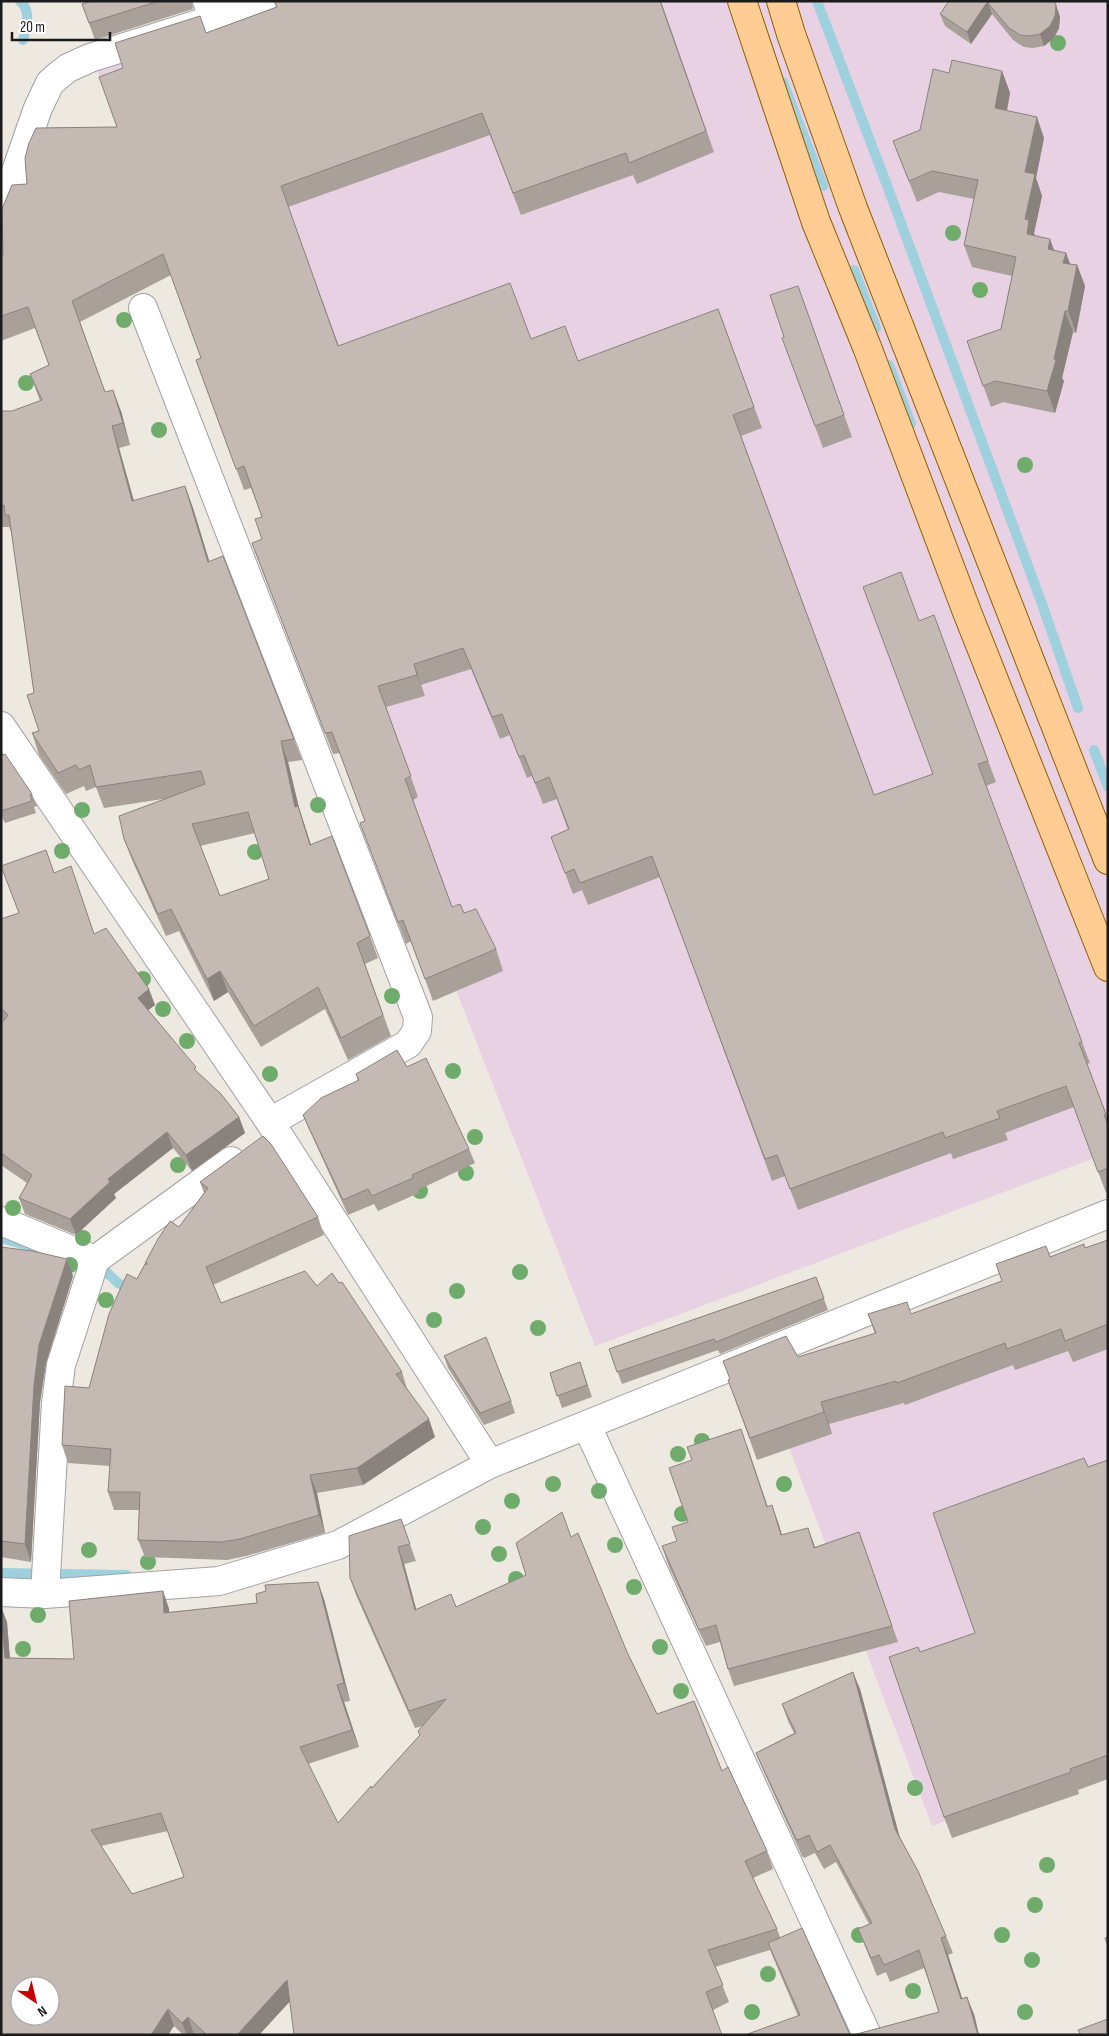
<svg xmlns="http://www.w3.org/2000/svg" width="1109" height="2036" viewBox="0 0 1109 2036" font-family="'Sofia Sans Condensed',sans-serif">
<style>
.industrial{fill:#e7d1e3}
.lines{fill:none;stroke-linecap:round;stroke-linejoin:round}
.stream{stroke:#9ed0dd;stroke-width:10}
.minor-casing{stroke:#a2a2a2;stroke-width:30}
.major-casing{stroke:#925d00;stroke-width:30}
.minor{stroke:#fff;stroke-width:28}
.major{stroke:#ffcd93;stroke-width:28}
.tree{fill:#6fac6c}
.wall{fill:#a9a09a;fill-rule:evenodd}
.shaded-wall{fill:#8a827d}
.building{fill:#c5bab3;stroke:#8a827d;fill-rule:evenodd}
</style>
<rect width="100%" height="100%" fill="#ede8e0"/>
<path class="industrial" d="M251,1H1108V1153L595,1346L93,60Z
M1108,1312V1760L932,1826L784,1434Z"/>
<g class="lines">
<path class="stream" d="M20,1C32,11 26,27 23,40
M817,1L888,188L1042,604L1078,708
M783,82L823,186
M854,270L876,328
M889,365L911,424
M1094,750L1108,787
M1,1238L34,1247
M97,1263L118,1283L130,1289
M1,1573L127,1575"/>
<g class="minor-casing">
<path id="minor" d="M214,19L263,1
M1,214L38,108L50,83L59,75L68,68L90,58L214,19L207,1
M143,308L418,1017L417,1031L408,1044L270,1122
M1,726L270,1122L490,1464
M1,1221L95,1260
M587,1426L867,2035
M1,1592L45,1594L219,1581L338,1545L490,1464L1108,1214
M45,1594L56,1403L61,1365L95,1260L231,1161"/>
</g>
<g class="major-casing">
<path id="major" d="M742,1L816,222L867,347L967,612L1108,967
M781,1L791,34L853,208L1108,860"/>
</g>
<use href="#minor" class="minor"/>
<use href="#major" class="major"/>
</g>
<g class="tree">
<circle cx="1058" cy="43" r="8"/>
<circle cx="953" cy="233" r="8"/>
<circle cx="980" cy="290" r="8"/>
<circle cx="124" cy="320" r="8"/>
<circle cx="26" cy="383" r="8"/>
<circle cx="159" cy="430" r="8"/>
<circle cx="1025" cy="465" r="8"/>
<circle cx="318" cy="805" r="8"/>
<circle cx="82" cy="810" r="8"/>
<circle cx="62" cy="851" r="8"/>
<circle cx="255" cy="852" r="8"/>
<circle cx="143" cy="979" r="8"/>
<circle cx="392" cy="996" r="8"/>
<circle cx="163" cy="1009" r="8"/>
<circle cx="187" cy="1041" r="8"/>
<circle cx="453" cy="1071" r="8"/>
<circle cx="270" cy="1074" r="8"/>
<circle cx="475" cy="1137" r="8"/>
<circle cx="178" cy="1165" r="8"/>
<circle cx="466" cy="1173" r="8"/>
<circle cx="420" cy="1191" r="8"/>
<circle cx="13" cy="1208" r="8"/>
<circle cx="83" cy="1238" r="8"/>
<circle cx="70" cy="1265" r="8"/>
<circle cx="520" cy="1272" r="8"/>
<circle cx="457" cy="1291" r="8"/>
<circle cx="106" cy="1300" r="8"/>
<circle cx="434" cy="1320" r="8"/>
<circle cx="538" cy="1328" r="8"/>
<circle cx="702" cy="1441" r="8"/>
<circle cx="678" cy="1454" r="8"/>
<circle cx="553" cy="1484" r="8"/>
<circle cx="784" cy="1484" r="8"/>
<circle cx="599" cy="1491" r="8"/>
<circle cx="512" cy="1501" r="8"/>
<circle cx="682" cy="1514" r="8"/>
<circle cx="483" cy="1527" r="8"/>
<circle cx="615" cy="1545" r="8"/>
<circle cx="89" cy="1550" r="8"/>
<circle cx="499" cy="1554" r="8"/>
<circle cx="148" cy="1562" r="8"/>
<circle cx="516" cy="1579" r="8"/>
<circle cx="634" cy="1587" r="8"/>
<circle cx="38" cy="1615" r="8"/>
<circle cx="660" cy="1647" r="8"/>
<circle cx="23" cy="1649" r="8"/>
<circle cx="681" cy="1691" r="8"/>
<circle cx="915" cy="1788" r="8"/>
<circle cx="1047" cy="1865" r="8"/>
<circle cx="1035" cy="1905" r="8"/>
<circle cx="859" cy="1935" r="8"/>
<circle cx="1002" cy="1935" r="8"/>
<circle cx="1032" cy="1960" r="8"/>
<circle cx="768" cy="1974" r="8"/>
<circle cx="913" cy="1991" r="8"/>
<circle cx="752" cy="2012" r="8"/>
<circle cx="1025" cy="2012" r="8"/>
</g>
<path class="wall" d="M91,1H192L193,9L95,40L82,4Z
M274,1H661L714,152L637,184L633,175L521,215L490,135L288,207L339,346L531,339L578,361L718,309L762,428L741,436L874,795L932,774L919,621L934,615L996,782L986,786L1082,1042L1090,1063L1087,1064L1108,1119V1192L1106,1193L1074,1107L1005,1133L1008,1140L953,1159L951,1153L798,1210L785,1176L772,1181L660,877L588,905L582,890L573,894L551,837L568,830L557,799L543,804L532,776L527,778L510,735L500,739L471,669L421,685L425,696L386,707L418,797L413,800L452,907L464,913L496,949L503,971L433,1001L411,941L406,944L368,844L360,823L365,821L340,753L333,754L252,543L262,539V517L251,488L244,490L196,360L201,358L171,275L80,322L105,392L121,411L130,445L119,448L134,501L185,486L193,508L209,561L294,739L302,760L288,762L299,808L311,845L370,936L378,958L365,964L391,1036L348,1060L325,1009L261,1047L228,992L214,1001L179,931L166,936L132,860L124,839L163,799L104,808L96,787L86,791L84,786L66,794L39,755L32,733L39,731L12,534L9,527H2L1,526V411H12L40,401L30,374L49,365L35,328L1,341V255H3L27,184L117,127L123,68L206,33L276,7ZM255,833L269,879L220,896L200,846Z
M949,1L1056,5L1060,17L1059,28L1054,38L1044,46L1033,48L1024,47L1013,40L992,14L971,44L945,26L940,14Z
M1002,71L1010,93L1007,111L1044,138L1036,178L1042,196L1034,233L1035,236L1054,251L1066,253L1070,264L1077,265L1085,286L1076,333L1073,332L1062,378L1064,381L1055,413L1003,402L991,407L967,341L1001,329L1012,276L972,267L964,245L974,199L939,192L917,202L893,141L920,130L949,73Z
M798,286L852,437L823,448L782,338L784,337Z
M1,756L32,794L37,806L34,807L36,813L5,823L1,815Z
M54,873L95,934L155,1005L148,1010L198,1073L239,1117L245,1133L192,1171L173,1148L114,1194L116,1198L76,1235L25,1214L19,1198L27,1183L1,1165V1024L4,1021L1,1018V919L18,913Z
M407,1067L469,1149L475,1163L418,1190L419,1193L378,1211L374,1204L348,1215L309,1129L303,1115L358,1081L356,1074Z
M200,1182L318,1217L324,1235L213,1285L221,1303L317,1286L402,1372L407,1389L435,1437L363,1485L317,1493L325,1533L246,1556L227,1560L145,1557L138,1540L139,1510H114L108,1492L110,1466L68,1463L62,1445L89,1388L137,1279L145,1264V1263L179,1227L204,1193Z
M1108,1240V1349L1073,1362L1068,1351L1015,1370L1013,1365L905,1405L904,1403L829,1424L832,1434L757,1460L728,1380L730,1379L723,1361L798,1357L875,1334L868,1314H912L1002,1281L1050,1257L1085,1248Z
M1,1247L67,1259L73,1276L46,1363L40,1402L31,1562L1,1557Z
M816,1277L828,1310L720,1354L718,1350L622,1384L609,1349Z
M444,1356L511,1401L515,1413L484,1425L448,1368Z
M580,1362L592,1397L562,1408L550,1373Z
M747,1445L768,1507L778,1522L782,1535L815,1547L859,1532L898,1642L734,1686L728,1669L720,1642L706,1646L669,1567L662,1546L677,1541Z
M1108,1460V1779L1078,1790L1079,1794L952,1838L944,1817L920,1652L975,1633L1088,1467Z
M401,1519L416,1561L404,1564L416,1609L456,1607L526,1575L571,1537L657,1714L722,1771L767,1851L773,1869L753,1878L777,1929L780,1937L850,2035L798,2016L770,1950L715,1967L729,2002L713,2010L290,2001L259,2035H183L174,2026L168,2035H1V1607L7,1622L10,1658L74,1659L163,1591L169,1609V1612L324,1599L350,1701L344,1702L359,1747L308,1764L338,1823L372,1788L419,1736L423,1726L415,1728L356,1595L350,1578ZM168,1831L184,1877L132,1894L101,1846Z
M860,1689L899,1835L946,1936L953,1953L948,1955L962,1999L974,2014L979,2035H853L939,2012L924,1968L890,1982L886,1972L877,1976L865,1946L858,1929L869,1924L836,1862L824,1869L815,1853L804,1858L802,1856L763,1770L756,1753L794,1733L788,1721L782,1704Z"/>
<path class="shaded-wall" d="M988,1H994L988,3L992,14L971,44L967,32Z
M1056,5L1060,17L1059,28L1054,38L1044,46L1040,34Z
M1002,71L1010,93L1003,130L995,108Z
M1037,117L1044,138L1036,178L1042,196L1034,233L1037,242L1027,234L1025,219V172Z
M1050,239L1058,261L1048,249Z
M1066,253L1074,275L1063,263Z
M1077,265L1085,286L1076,333L1068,311Z
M1065,311L1073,332L1062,378L1064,381L1055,413L1047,391Z
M113,390L121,411L130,445L123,423Z
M112,426L119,448L140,523L132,501Z
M185,486L193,508L216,583L208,562Z
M414,664L421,685L425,696L417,675Z
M281,741L288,762L299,808L318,867L295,807Z
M220,971L228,992L214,1001L207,979Z
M149,989L155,1005L143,1014L138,998Z
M239,1117L245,1133L192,1171L186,1155Z
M167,1132L173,1148L114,1194L116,1198L76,1235L70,1219L108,1179Z
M67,1259L73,1276L46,1363L40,1402L31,1562L25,1544L34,1385L39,1345Z
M821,1402L829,1424L832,1434L824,1412Z
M429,1419L435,1437L363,1485L357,1468Z
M310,1475L317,1493L325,1533L319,1515Z
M772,1505L778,1522L787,1552L781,1535Z
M808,1528L814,1544L820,1564L814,1548Z
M398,1547L404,1564L421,1627L415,1610Z
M318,1582L324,1599L350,1701L344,1683Z
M163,1591L169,1609L170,1630L164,1613Z
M1,1607L7,1622L11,1675L5,1658Z
M853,1672L860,1689L902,1846L895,1829Z
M337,1685L344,1702L359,1747L352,1730Z
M941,1938L948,1955L968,2016L961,1999Z
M287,1980L293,1998L259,2035H237Z
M967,1997L974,2014L979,2035H978Z
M168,2009L174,2026L168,2035H151Z
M188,2017L194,2034V2035H187L182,2023Z"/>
<path class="building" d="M91,1H159L89,23L82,4Z
M274,1H660L706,131L629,163L626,153L513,193L482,113L281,186L338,346L510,283L531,339L565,326L578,361L718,309L754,407L733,415L874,795L933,774L863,587L901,572L919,621L934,615L988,761L978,764L1082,1042L1079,1043L1106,1114L1104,1115L1108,1125V1168L1098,1172L1066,1086L997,1111L1000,1118L945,1138L943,1132L790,1189L777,1155L765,1159L652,856L580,883L574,869L565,873L551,837L569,829L549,777L535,783L524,755L519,757L502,714L492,717L463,648L414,664L417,675L378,686L411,776L405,779L452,907L460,904L464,913L476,909L496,949L425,979L403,920L398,922L360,823L365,821L332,732L325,733L252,543L262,539L255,519L262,517L244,466L236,469L196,360L201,358L163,254L72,301L105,392L113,390L123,423L112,426L132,501L185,486L208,562L223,556L294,739L281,741L295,807L298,806L310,845L332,836L370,936L357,943L383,1015L341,1038L318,987L254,1026L220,971L207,979L171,909L158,914L124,839L119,816L205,784L201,771L96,787L90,765L79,770L76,765L58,773L32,733L39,731L27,695L34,693L9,515H5L4,505L1,506V411H12L42,400L30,374L49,365L28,307L1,316V255H3L2,209L12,185L27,184L25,158L29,143L36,128L117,127L99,77L123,68L115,43L200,16L206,33L277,7ZM248,812L269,879L220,896L192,824Z
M949,1H988L967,32L940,14Z
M991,1H1054L1056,5L1055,16L1050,26L1040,34L1029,36L1020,35L1009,28L988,3Z
M952,60L1002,71L995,108L1037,117L1025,172L1035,174L1025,219L1029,220L1027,234L1050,239L1048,249L1066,253L1063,263L1077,265L1068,311H1065L1054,359L1056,360L1047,391L995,381L983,386L967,341L1001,329L1016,257L964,245L978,180L932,171L909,181L893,141L920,130L933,69L949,73Z
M798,286L844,415L815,426L782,338L784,337L770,295Z
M5,754L32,794L30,795L32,801L1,811V756Z
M46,850L54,873L71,866L94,934L106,928L149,989L138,998L196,1067L194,1069L221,1094L239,1117L186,1155L167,1132L108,1179L110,1182L70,1219L19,1198L32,1175L1,1153V1024L8,1015L1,1008V919L19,913L1,866Z
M397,1050L407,1067L426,1058L469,1149L412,1175L413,1178L372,1196L368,1189L343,1200L303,1115L321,1098L359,1080L356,1074Z
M263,1136L271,1144L318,1217L206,1267L221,1303L305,1271L317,1286L332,1273L339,1283L342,1282L402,1372L396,1374L429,1419L357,1468L310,1475L319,1515L240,1539L221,1542L138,1540L140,1492H108L111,1449L62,1445L65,1386L89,1388L109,1314L127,1274L137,1279L145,1264H148L145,1263L158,1239L170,1221L179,1227L208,1188L200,1182Z
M1108,1240V1324L1065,1341L1061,1329L1007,1349L1005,1343L897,1383L896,1381L821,1402L824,1412L750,1438L728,1380L730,1379L723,1361L786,1336L798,1357L876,1333L868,1314L907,1302L911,1314L1002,1281L996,1264L1046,1246L1050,1257L1084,1244L1085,1248Z
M1,1247L32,1251L67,1259L39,1345L34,1385L25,1544L1,1541Z
M816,1277L824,1298L716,1342L714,1339L617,1372L609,1349Z
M486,1337L511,1401L480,1413L444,1356Z
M580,1362L587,1385L557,1396L550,1373Z
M741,1429L767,1507L772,1505L781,1535L808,1528L814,1548L859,1532L892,1626L728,1669L716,1625L699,1630L662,1546L677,1541L672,1527L688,1522L669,1468L692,1460L687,1447Z
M1084,1458L1088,1467L1108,1460V1755L1070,1769L1071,1772L944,1817L889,1657L918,1647L920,1652L975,1633L933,1513Z
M562,1512L571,1537L578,1533L627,1652L657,1714L694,1701L722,1771L728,1767L767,1851L745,1861L777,1929L708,1950L723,1985L706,1992L722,2035H294L287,1980L237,2035H207L188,2017L182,2023L168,2009L151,2035H1V1613L5,1658L74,1659L69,1601L163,1591L164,1613L257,1603L256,1594L266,1591L265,1585L318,1582L344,1683L337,1685L352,1730L300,1747L338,1823L371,1786L372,1788L420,1735L418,1731L446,1699L409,1711L350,1578L349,1536L401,1519L410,1544L398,1547L415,1610L451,1594L456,1607L526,1575L516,1543ZM161,1813L184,1877L132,1894L91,1830ZM20,1986H50V2016H20Z
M853,1672L895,1829L918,1871L946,1936L941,1938L961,1999L967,1997L978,2035H853L939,2012L919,1950L884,1965L879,1955L871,1958L858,1929L872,1923L830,1845L817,1852L809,1835L798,1840L796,1839L756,1753L796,1733L782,1704Z
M802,1928L850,2035H745L800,2015L768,1943Z
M1108,1937V1946L1105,1938Z
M1108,2019V2035H1081L1078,2030Z"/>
<rect width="1109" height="2036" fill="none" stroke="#1b1b1b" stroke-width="5"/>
<g transform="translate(35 2001) rotate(145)"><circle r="24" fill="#ffffff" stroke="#a4a4a4"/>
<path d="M0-4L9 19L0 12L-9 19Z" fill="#c60006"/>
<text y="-8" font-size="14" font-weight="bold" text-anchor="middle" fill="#1b1b1b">N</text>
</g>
<path d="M12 32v8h98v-8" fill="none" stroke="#1b1b1b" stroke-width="2.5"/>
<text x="20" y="32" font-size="15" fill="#1b1b1b" stroke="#ffffff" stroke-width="4" paint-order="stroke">20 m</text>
</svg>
